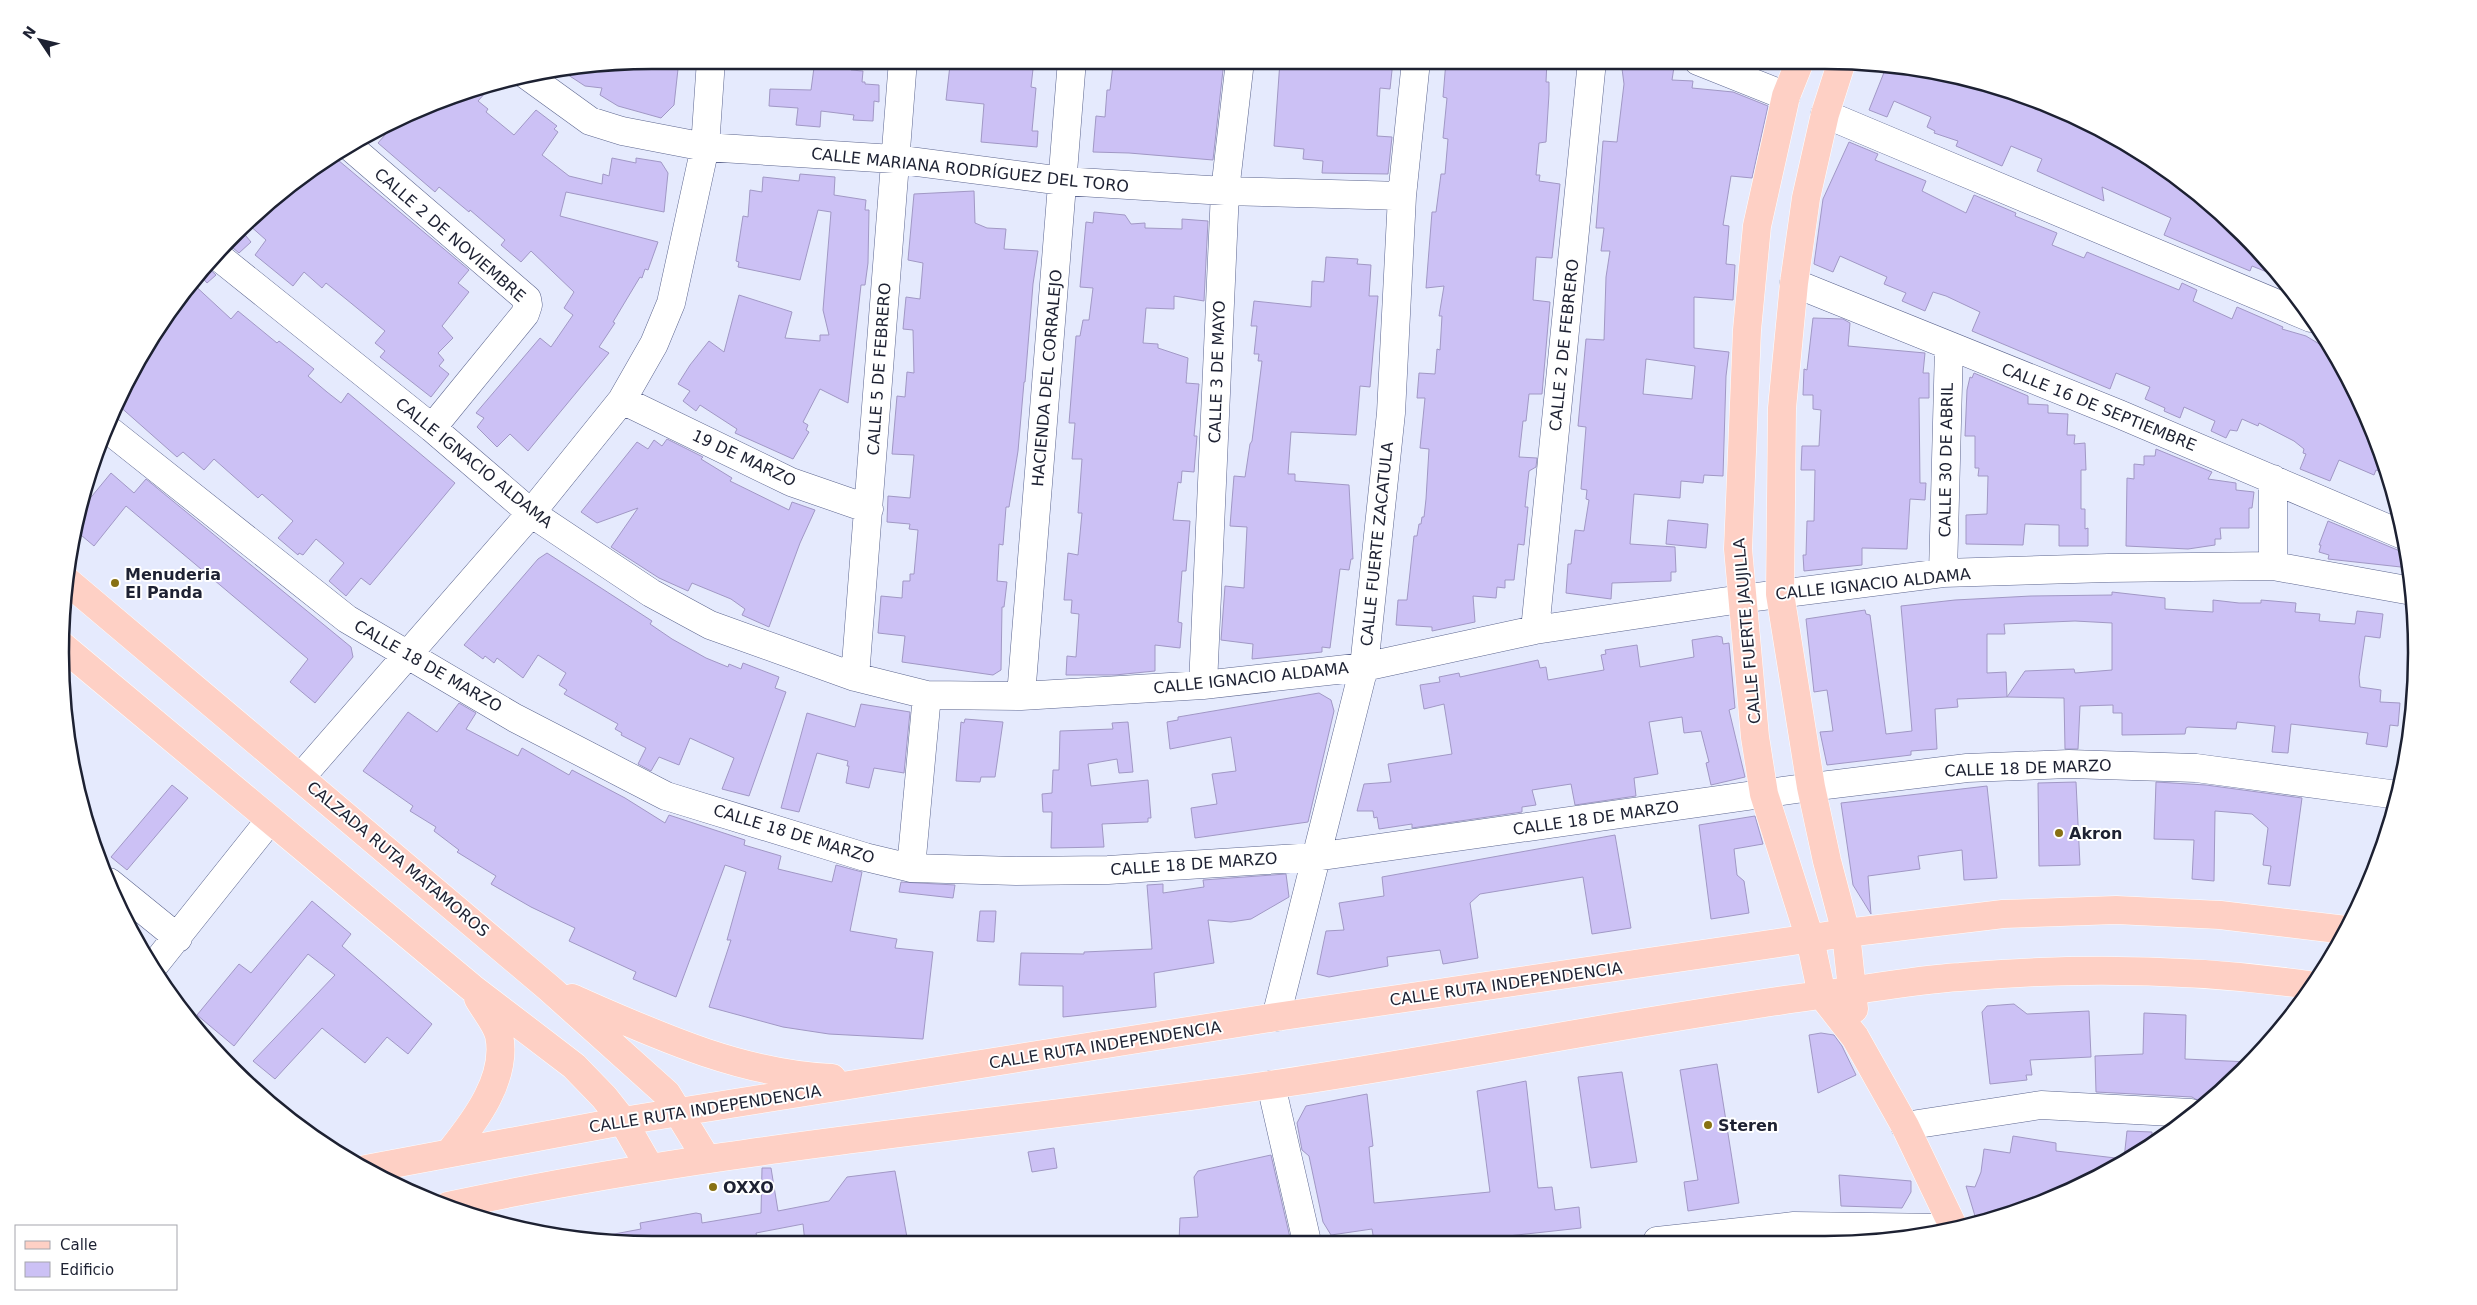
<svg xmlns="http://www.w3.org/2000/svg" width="2477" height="1305" viewBox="0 0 2477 1305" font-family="'DejaVu Sans',sans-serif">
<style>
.building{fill:#ccc1f5;stroke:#a198c5;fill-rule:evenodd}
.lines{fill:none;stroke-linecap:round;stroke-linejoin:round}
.minor-casing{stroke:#5d668f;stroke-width:29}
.major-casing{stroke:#fff;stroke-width:29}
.minor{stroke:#fff;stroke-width:28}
.major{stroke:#fed0c5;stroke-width:28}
.poi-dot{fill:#887113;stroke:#fff;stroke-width:2}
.labels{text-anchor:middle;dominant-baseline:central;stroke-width:4;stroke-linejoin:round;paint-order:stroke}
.street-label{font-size:16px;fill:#1d2132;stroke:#fff}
.poi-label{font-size:16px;font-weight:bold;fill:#1d2132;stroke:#fff;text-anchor:start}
.rim{fill:none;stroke:#1d2132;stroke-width:2.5}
</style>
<rect width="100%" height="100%" fill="#e5eafd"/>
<path class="building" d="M652,60H664L663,68L678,69L674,105L661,118L618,106L600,95L602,88L585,86L559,69Z
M815,60H852L851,70L863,71L862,82H865V84L879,85V102L874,101L873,121L853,120L854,115L821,111L820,127L796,125L798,108L769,106L770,89L811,90Z
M965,60H1034L1031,87L1036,88L1032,131H1038L1037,147L981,142L984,104L946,100L950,65L965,66Z
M1127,60L1224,61L1213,160L1129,153L1093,152L1096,116L1105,117L1107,90H1110L1113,65L1119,66V61Z
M1280,61H1393L1390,89L1380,88L1377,136L1392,137L1388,174L1322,173L1323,161L1303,159L1304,149L1274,146Z
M1446,61H1547L1546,82H1549V94L1546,142L1539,143L1536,175H1540L1539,181L1560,184L1552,258L1536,257L1533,300L1550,302L1542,394H1529L1526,421H1523L1519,457L1537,458L1536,467L1529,471L1525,507H1528L1524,545L1518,544L1514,580H1505V588L1497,587L1496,598L1473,596L1475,622L1432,631V627L1396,625L1398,600H1407L1414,536H1417L1419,524H1421L1422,517H1424L1426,499L1429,449L1420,448L1425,398H1417L1419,373L1435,374L1437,349L1440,350L1442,316H1439L1444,286L1426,288L1432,212H1436L1441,174H1445L1448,139L1443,138L1447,98L1443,97Z
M1621,61H1661L1674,67L1672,80L1693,81L1692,88L1733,92L1768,106L1752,178L1731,176L1723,225L1729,226L1726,264L1735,265L1733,300L1694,297V348L1729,352L1726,376L1723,476L1704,475L1703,483L1681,481L1680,498L1634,494L1630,544L1675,547L1676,572H1671V581L1612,583L1611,599L1566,593L1568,564H1571L1575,530L1584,531L1589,500L1586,499L1587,490L1581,489L1586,427L1578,426L1586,339L1604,340L1606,277L1610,251H1601L1604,228H1596L1603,141L1617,142L1624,84ZM1646,359L1695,366L1692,399L1643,394Z
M1887,65L1978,80L2087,121L2185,183L2202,199L2200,202L2211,206L2270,262L2282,278L2252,266L2250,271L2164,235L2171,218L2102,187L2104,201L2037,171L2042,159L2011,146L2002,166L1956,146L1958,141L1934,133L1935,131L1927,127L1931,117L1894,101L1887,117L1869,110Z
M494,83L478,101L488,109L486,112L514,135L536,110L557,126L554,129L558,132L542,155L569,176L602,184L603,174L609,176L612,158L636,163V158L661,162L668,173L664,212L566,192L560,216L658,242L648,270L645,269L642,278L640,277L613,322L615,323L599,347L609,353L528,451L510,434L497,447L477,427L484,418L476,413L540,338L551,347L573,315L564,308L574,292L531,251L521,262L501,245L505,240L470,210L469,212L439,187L435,192L378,143L397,121L462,92Z
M1849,142L1878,154L1875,160L1926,181L1922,191L1966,213L1974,195L2016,213L2015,216L2057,233L2052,245L2084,258L2087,252L2179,290L2182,283L2197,290L2193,301L2232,319L2237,307L2283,327L2282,329L2306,336L2336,354L2386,462L2389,475L2376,470L2374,475L2339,460L2330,481L2300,469L2306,454L2303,453L2304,449L2294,441L2259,423L2258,426L2242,419L2237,431L2230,430L2226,438L2211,431L2215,421L2184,407L2180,418L2164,411L2165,408L2145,399L2150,387L2116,373L2110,389L1972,331L1980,312L1946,296L1933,292L1925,311L1902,301L1906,293L1884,284L1887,277L1840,256L1833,272L1814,264L1823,199Z
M332,155L469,270L458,283L469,292L442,326L453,338L438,353L444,360L439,366L449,374L431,397L380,357L385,351L375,343L385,331L346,299L326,283L322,288L304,272L293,286L255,255L266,240L248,224L292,183Z
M800,174L835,177L834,195L866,200L865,210H869L868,263L865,285H861L848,403L820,389L803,422L808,425L806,430L809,432L793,459L735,433L737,429L700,405L696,411L683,401L690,391L678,384L690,365L709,341L724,352L739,295L792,312L785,338L820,341V335H829L823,310L831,212L818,210L800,280L738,267L739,262L736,261L743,216L748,217L750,190L762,192L763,177L799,181Z
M974,191L975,223L987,228L1006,229L1004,249L1038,251L1033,284L1025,382H1024L1018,451L1009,507H1006L1003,545L999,544L997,581L1007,582L1004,607H1002L1001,670L993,675L902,662L905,636L878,633L881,596L902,598L903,581H910V574H914L918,530L909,529L910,524L887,522L888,496L910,498L914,455L892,454L897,396L905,397L907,372L914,373L913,330L903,329L906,297L920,299L923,263L908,260L914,194Z
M1094,212L1125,215L1131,224L1145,223V228L1182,229V219L1208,221L1204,301L1174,296V309L1146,308L1143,343L1158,344V348L1188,358L1186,383L1199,384L1194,436H1197L1194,472L1182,471L1181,483L1178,482L1173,520L1190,521L1186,571H1182L1178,622L1182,623L1180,648L1155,645V671L1115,675H1066L1067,656L1076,657L1079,614L1071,613L1072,600H1064L1068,553L1078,555L1082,513H1078L1082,459H1072L1075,423H1069L1076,336H1080L1083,320H1089L1093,288L1080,287L1086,222L1093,223Z
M241,230L251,242L239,253L227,243Z
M1326,257L1358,259L1357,264L1371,265L1369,296H1378L1370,387L1360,386L1356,435L1291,432L1288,474H1295V481L1349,485L1353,559H1351L1349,570L1340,569L1330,648L1322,647V652L1252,659L1253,644L1221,640L1225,586L1244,588L1247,527L1230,526L1234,476L1245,477L1250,444L1252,441L1262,361H1258L1259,354H1254L1257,326H1251L1254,301L1311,307L1312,281L1324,282Z
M205,265L216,275L207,283L198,273Z
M191,282L231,319L238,311L277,343L279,341L314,369L308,376L327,392L341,403L348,393L455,483L370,585L361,578L346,596L329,581L344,563L316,539L303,555L299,553L298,555L278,538L293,521L262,494L258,498L214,459L204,470L183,452L177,457L117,404L154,335L184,298L181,296Z
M1813,318L1843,319L1850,323L1848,346L1925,353L1923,373H1929V398H1919L1920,483H1926L1925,500L1910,499L1907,549L1862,548V565L1804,571L1803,555H1806L1807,521H1814L1815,470H1801L1802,446H1819L1821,410L1813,409V395H1803L1804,369L1807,370Z
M1974,373L2028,396V404L2048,405V413L2068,414L2067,435H2075L2074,444L2085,443L2086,470H2081V509H2085V529L2088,528V546H2059V525L2025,524L2023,545L1966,544V515L1987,514L1988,476H1978L1979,468H1975V436H1965L1967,390L1970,377L1972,378Z
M667,439L703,457L701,459L732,478L730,481L789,510L792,502L815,510L800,543L769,627L742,615L745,609L731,599L692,583L688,591L659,578L611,547L638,508L597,523L581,512L637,442L648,449L654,440L662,446Z
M2156,449L2212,472L2208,479L2236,483V490L2254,492L2252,508H2249V528H2220L2221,539H2215V545L2188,549L2126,546L2127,478L2134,479V464L2144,465V456H2155Z
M111,473L134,493L146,479L351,647L353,657L315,703L290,682L308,659L126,506L94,546L75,530L78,513Z
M1668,520L1708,524L1706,548L1666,544Z
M2328,521L2407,554L2410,568L2328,559L2329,555L2319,552L2321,545H2319Z
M547,553L652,621L650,624L672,639L706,658L728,667L729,664L741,669L743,663L779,677L775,688L786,692L749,796L722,789L734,758L690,738L679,765L659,757L651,771L638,764L646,748L621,735L622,733L615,729L618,724L564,694L567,690L559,685L566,673L538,655L523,678L497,658L494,663L485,656L483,659L464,645L538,559Z
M2112,592L2165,598V609L2213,612V600L2239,603H2261V600L2296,603L2295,612L2320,614L2319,621L2355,624L2357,611L2383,614L2380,638L2365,636L2359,677L2360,687L2381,690L2380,702L2400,703L2398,726L2390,725L2387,747L2366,744L2368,733L2291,724L2288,753L2272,752L2275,726L2237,722L2236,729L2188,727L2186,728L2185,734L2122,735V713H2113V705L2080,706L2078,749H2065L2064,698L2007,697L1957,699L1958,707L1935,709L1937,749L1911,751V755L1827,765L1820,732L1833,731L1827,690L1814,692L1806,619L1865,610L1866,614L1870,615L1886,734L1912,731L1901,606L1955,600L2031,596L2112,595ZM2075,621L2112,623V670L2075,673L2074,669L2025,671L2007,697L2006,672L1987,673V634H2005L2004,624Z
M1717,636L1722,637L1723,644L1729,643L1735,708L1729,710L1745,777L1711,785L1706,763L1709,762L1701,731L1684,733L1682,717L1649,722L1658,774L1634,778L1636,796L1575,805L1571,784L1532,790L1536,805L1522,807V812L1412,828V824L1379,829L1377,817L1374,818L1373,811H1357L1364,784L1391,782L1388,764L1452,754L1444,704L1424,709L1420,685L1440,682L1439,677L1459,673L1460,677L1538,660L1540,668L1546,667L1548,680L1604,670L1601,655L1606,654L1605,650L1637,645L1640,667L1694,657L1692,640Z
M1319,693L1331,700L1334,711L1308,822L1195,838L1191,808L1217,804L1212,774L1236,771L1231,737L1170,749L1167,722L1178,720V717Z
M459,703L476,713L466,729L518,756L522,748L569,775L572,770L625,798L665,823L669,815L745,840L744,845L781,856L778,869L832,882L836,865L862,872L850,931L897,939L895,948L933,952L923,1039L829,1034L783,1027L709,1007L731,940H727L746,872L725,865L676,997L633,979L636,972L569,941L575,928L531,907L491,884L496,876L457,852L459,850L434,831L436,827L410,811L413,806L363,771L408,712L437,732Z
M861,704L910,712L904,773L874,768L869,788L846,783L849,766H847L848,761L817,753L799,812L781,808L807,713L855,727Z
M965,719L1003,722L995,777H981L980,782L956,781L961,722L964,723Z
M1128,722L1133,772L1119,773L1117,759L1088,764L1091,786L1148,780L1151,818H1148V822L1102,824L1104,847L1051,848L1052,812H1043L1042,794L1052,793L1053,770H1059L1060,731L1113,729L1112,723Z
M2076,782L2080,865L2039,866L2038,783Z
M2156,782L2206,785L2302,798L2290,886L2268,884L2271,866L2263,865L2268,828L2252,814L2215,811L2214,881L2192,879L2194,840L2154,839Z
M172,785L188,798L127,870L111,857Z
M1987,786L1997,878L1964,880L1962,850L1918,856L1920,869L1868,876L1871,914L1853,885L1841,803Z
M1755,816L1763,844L1734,849L1737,875L1744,881L1749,913L1711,919L1699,825Z
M1615,835L1631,928L1592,934L1583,877L1480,894L1470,903L1478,958L1443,964L1440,950L1387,957L1388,966L1329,977L1317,974L1326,931L1344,930L1339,903L1384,896L1382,877Z
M1286,874L1289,897L1251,919L1231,922L1208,920L1214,963L1154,973L1156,1007L1063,1017V986L1019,985L1021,953L1084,954V952L1152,949L1147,885L1163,884V893L1204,887L1203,880Z
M901,882L955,885L953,898L899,892Z
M312,901L351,934L342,946L432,1024L408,1054L387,1037L365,1063L322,1028L275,1079L253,1061L335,975L308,954L234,1046L197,1015L239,964L251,973Z
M980,911H996L994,942L977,941Z
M2014,1004L2027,1014L2089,1011L2091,1057L2030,1060L2032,1075H2026L2027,1080L1990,1084L1982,1012L1987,1006Z
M2144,1013L2186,1015L2185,1059L2249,1062L2202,1103L2192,1097L2096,1092L2095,1056L2143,1054Z
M1821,1033L1834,1035L1842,1046L1856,1075L1818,1093L1809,1035Z
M1717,1064L1739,1203L1688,1211L1684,1182L1698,1180L1680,1070Z
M1622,1072L1637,1162L1591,1168L1578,1077Z
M1526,1081L1538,1188L1552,1187L1555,1210L1579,1207L1581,1228L1462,1241H1374L1372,1229L1331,1235L1323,1222L1309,1156L1302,1150L1297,1123L1306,1106L1367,1094L1373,1146L1369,1147L1374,1203L1490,1192L1477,1091Z
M2127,1131L2152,1132L2151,1147L2051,1200L1985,1218L1975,1216L1966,1186L1975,1187L1981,1172L1984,1149L2010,1153L2013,1136L2056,1143V1151L2124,1159Z
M1054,1148L1057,1168L1032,1172L1028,1152Z
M1271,1155L1291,1242H1179L1180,1218L1198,1217L1194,1177L1198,1171Z
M762,1168H771L778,1211L829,1201L847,1177L895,1171L908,1243H805L803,1224L756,1233L758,1243H609V1235L641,1229L640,1223L696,1213L701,1214L702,1223L761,1213Z
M1839,1175L1911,1181V1192L1902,1208L1841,1206Z"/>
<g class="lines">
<g class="minor-casing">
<path id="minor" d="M1698,61L1786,96
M525,74L590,121L622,131L705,147L894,159L1063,181L1225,191L1402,196
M1825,114L2311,318
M348,145L527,299L528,305L525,314L432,428
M215,254L432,428L531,513L651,593L710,625L855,677L927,695L1021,696L1203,685L1364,667L1535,630L1741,599L1943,573L2108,568L2273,566L2412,591
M1794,283L2119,414L2403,535
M622,400L791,482L869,509
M105,427L347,619L515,718L666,796L865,857L911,868L1016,871L1108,870L1315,857L1811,787L1967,768L2069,764L2196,768L2398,795
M2273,566V479
M1943,573L1949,347
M1535,630L1592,61
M855,677L903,60
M1203,685L1225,191L1240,61
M1021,696L1072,60
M301,777L531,513L622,400L654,344L671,303L705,147L711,60
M911,868L927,695
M109,882L178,938
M152,968L270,820
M1276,1017L1364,667L1391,413L1402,196L1416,61
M1271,1085L1307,1242
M1905,1126L2041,1105L2191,1113
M1657,1241L1794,1226L1946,1228"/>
</g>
<g class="major-casing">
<path id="major" d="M1800,61L1786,96L1757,226L1747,330L1738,549L1755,737L1764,794L1810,939L1822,995L1855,1037L1905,1126L1953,1226
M1842,61L1825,114L1806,198L1794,283L1782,408L1780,594L1811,787L1827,861L1846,933L1854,1009
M67,581L549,988L667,1094L706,1158
M61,645L472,988L574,1066L604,1097L623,1121L650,1168
M572,998C654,1034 740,1074 832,1078
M450,1152C475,1121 508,1078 499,1035C496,1023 484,1009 478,998
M366,1169L623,1121L1276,1017L1846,933L2003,914L2116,910L2220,915L2346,930
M448,1206C719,1147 996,1125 1270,1085C1454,1058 1636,1020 1820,995C1867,989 1913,980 1960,977C2076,967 2194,969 2309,985"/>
</g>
<use href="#minor" class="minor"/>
<use href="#major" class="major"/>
</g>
<g class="poi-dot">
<circle cx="115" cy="583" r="5"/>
<circle cx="2059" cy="833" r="5"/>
<circle cx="1708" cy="1125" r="5"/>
<circle cx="713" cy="1187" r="5"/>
</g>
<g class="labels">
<g class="street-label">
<text transform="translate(970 170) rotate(6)">CALLE MARIANA RODRÍGUEZ DEL TORO</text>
<text transform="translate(450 235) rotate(41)">CALLE 2 DE NOVIEMBRE</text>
<text transform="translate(1564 345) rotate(-84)">CALLE 2 DE FEBRERO</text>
<text transform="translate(879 369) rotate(-86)">CALLE 5 DE FEBRERO</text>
<text transform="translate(1217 372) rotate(-88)">CALLE 3 DE MAYO</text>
<text transform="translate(1047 378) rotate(-85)">HACIENDA DEL CORRALEJO</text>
<text transform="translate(2099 407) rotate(22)">CALLE 16 DE SEPTIEMBRE</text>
<text transform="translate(744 458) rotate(25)">19 DE MARZO</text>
<text transform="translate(1946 460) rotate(-89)">CALLE 30 DE ABRIL</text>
<text transform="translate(474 463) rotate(39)">CALLE IGNACIO ALDAMA</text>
<text transform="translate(1377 544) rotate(-84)">CALLE FUERTE ZACATULA</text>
<text transform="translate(1873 584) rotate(-6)">CALLE IGNACIO ALDAMA</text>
<text transform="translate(1747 631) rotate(-95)">CALLE FUERTE JAUJILLA</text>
<text transform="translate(428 666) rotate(30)">CALLE 18 DE MARZO</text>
<text transform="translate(1251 678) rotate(-6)">CALLE IGNACIO ALDAMA</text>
<text transform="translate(2028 768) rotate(-2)">CALLE 18 DE MARZO</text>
<text transform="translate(1596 818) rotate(-8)">CALLE 18 DE MARZO</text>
<text transform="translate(794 834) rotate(17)">CALLE 18 DE MARZO</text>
<text transform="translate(398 859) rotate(40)">CALZADA RUTA MATAMOROS</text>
<text transform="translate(1194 864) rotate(-4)">CALLE 18 DE MARZO</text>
<text transform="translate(1506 984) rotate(-8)">CALLE RUTA INDEPENDENCIA</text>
<text transform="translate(1105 1045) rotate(-9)">CALLE RUTA INDEPENDENCIA</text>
<text transform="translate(705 1109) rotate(-9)">CALLE RUTA INDEPENDENCIA</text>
</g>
<g class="poi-label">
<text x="125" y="574">Menuderia<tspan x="125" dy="18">El Panda</tspan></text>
<text x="2069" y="833">Akron</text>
<text x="1718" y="1125">Steren</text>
<text x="723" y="1187">OXXO</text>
</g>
</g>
<path d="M0 0H2477V1305H0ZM652 69H1825A583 583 0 0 1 2408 652V653A583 583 0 0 1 1825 1236H652A583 583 0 0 1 69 653V652A583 583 0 0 1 652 69Z" fill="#fff" fill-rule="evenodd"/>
<path class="rim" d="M652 69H1825A583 583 0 0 1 2408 652V653A583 583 0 0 1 1825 1236H652A583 583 0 0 1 69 653V652A583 583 0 0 1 652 69Z"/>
<rect x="15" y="1225" width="162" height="65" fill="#ffffff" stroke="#a5a6ad"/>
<rect x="25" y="1241" width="25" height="8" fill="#fed0c5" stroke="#a5a6ad"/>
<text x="60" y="1250" font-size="15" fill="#1d2132">Calle</text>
<rect x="25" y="1262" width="25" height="15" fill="#ccc1f5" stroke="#a5a6ad"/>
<text x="60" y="1275" font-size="15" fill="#1d2132">Edificio</text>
<g transform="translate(40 40) rotate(305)" stroke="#ffffff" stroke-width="4" paint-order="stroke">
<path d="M0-4L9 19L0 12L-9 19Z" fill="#1d2132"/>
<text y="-8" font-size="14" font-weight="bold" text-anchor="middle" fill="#1d2132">N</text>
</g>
</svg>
